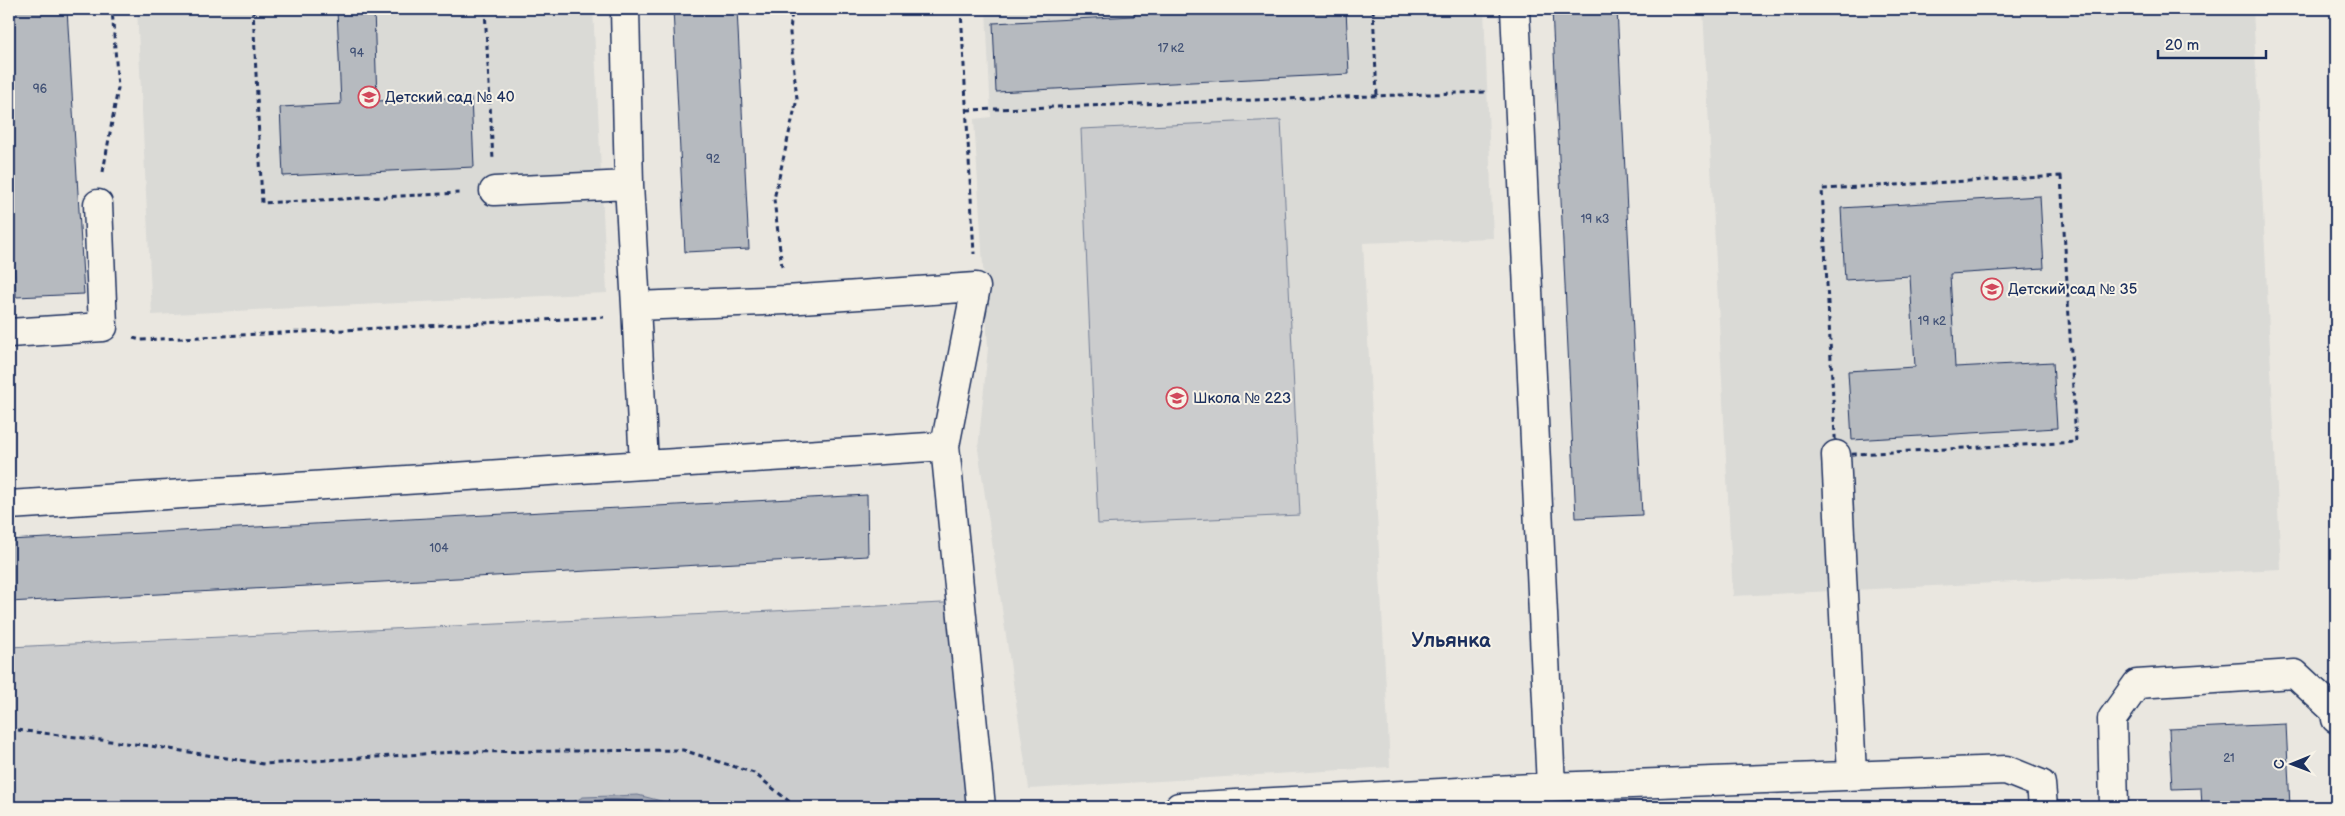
<svg xmlns="http://www.w3.org/2000/svg" width="2345" height="816" viewBox="0 0 2345 816" font-family="'Balsamiq Sans',sans-serif">
<style>
.built{fill:#dadad6}
.green{fill:#cbcccd;stroke:#737e96}
.water{fill:#a3a8b4;stroke:#6d7892}
.lines{fill:none;stroke-linecap:round;stroke-linejoin:round}
.shore{stroke:#515f80;stroke-width:1}
.building{fill:#b6babf;stroke:#1b2f5e}
.minor-casing{stroke:#1b2f5e;stroke-width:31}
.path{stroke:#1b2f5e;stroke-width:3;stroke-dasharray:5 4;stroke-linecap:butt}
.minor{stroke:#f7f3e8;stroke-width:28}
.labels{text-anchor:middle;dominant-baseline:central;stroke-width:4;stroke-linejoin:round;paint-order:stroke}
.number-label{font-size:12px;fill:#425276}
.poi-label{font-size:15px;fill:#1b2f5e;stroke:#f7f3e8;text-anchor:start}
.district-label{font-size:20px;font-weight:bold;fill:#1b2f5e;stroke:#f7f3e8}
</style>
<rect width="100%" height="100%" fill="#eae7e0"/>
<filter id="ink" filterUnits="userSpaceOnUse"><feTurbulence type="fractalNoise" baseFrequency=".02" numOctaves="2"/><feDisplacementMap in="SourceGraphic" scale="10" xChannelSelector="R" yChannelSelector="G"/><feConvolveMatrix kernelMatrix="1 2 1 2 8 2 1 2 1" color-interpolation-filters="sRGB"/></filter>
<g filter="url(#ink)">
<path class="built" d="M137,9H593L607,293L152,315Z
M986,9H1484L1493,238L1363,243L1390,767L1029,789L978,449L988,348L974,119L991,117Z
M1703,9H2253L2281,569L1733,596Z"/>
<path class="green" d="M1281,120L1300,515L1098,524L1081,129Z
M964,602L987,807H9V647Z"/>
<path class="water" d="M638,795L684,807H563L583,797Z"/>
<g class="lines">
<path class="shore" d="M574,807C601,794 641,801 668,807"/>
</g>
<path class="building" d="M9,9H67L84,294L16,297L9,168Z
M337,9H374L377,101L471,97L474,167L283,176L280,107L341,104Z
M673,9H737L749,249L685,252Z
M1134,9H1199L1200,11L1255,9H1346L1349,74L996,92L993,23L1134,16Z
M1552,9H1617L1642,515L1576,518Z
M2040,196L2044,268L1950,274L1955,367L2053,362L2057,428L1852,440L1848,371L1915,367L1910,276L1845,280L1841,208Z
M867,495L868,556L9,602V540Z
M2286,724L2290,807H2202L2201,788L2172,789L2169,729Z"/>
<g class="lines">
<g class="minor-casing">
<path id="minor" d="M625,9L629,185L636,306L786,300L976,287L945,446L981,807
M1515,9L1551,787
M494,191L629,185
M636,306L644,465
M9,333L103,327L98,204
M1836,455L1852,774
M9,505L945,446
M1179,807L1551,787L2006,770L2041,784L2043,807
M2114,807L2112,719L2137,684L2295,674L2335,711L2336,719"/>
</g>
<path class="path" d="M253,9L262,203L462,193
M485,9L493,160
M961,9L974,254
M1373,9L1377,96
M967,110L1487,92
M103,172L118,88L112,9
M2061,176L2076,442L1836,455L1822,189Z
M782,267L774,199L797,99L790,33L792,9
M133,338L141,340L604,317
M9,729L151,746L264,764L455,752L683,750L754,773L796,807"/>
<use href="#minor" class="minor"/>
</g>
</g>
<defs>
<g id="school-ring" transform="scale(1.125)"><circle r="9.5" fill="#f7f3e8" stroke="#d1495b" stroke-width="1.5"/><path d="M0-5L7-2L0 1L-7-2ZM-4 1L0 2.5L4 1V4Q0 6-4 4Z" fill="#d1495b"/></g>
</defs>
<g fill-rule="evenodd">
<use href="#school-ring" x="369" y="97"/>
<use href="#school-ring" x="1992" y="289"/>
<use href="#school-ring" x="1177" y="398"/>
</g>
<g class="labels">
<g class="number-label">
<text x="1171" y="48">17 к2</text>
<text x="357" y="53">94</text>
<text x="40" y="89">96</text>
<text x="713" y="159">92</text>
<text x="1595" y="219">19 к3</text>
<text x="1932" y="321">19 к2</text>
<text x="439" y="548">104</text>
<text x="2229" y="758">21</text>
</g>
<g class="poi-label">
<text x="385" y="97">Детский сад № 40</text>
<text x="2008" y="289">Детский сад № 35</text>
<text x="1193" y="398">Школа № 223</text>
</g>
<g class="district-label">
<text x="1451" y="641">Ульянка</text>
</g>
</g>
<rect width="2345" height="816" fill="none" stroke="#f7f3e8" stroke-width="30"/>
<rect x="15" y="15" width="2315" height="786" fill="none" stroke="#1b2f5e" stroke-width="2" filter="url(#ink)"/>
<g transform="translate(2292 764) rotate(269)" stroke="#f7f3e8" stroke-width="4" paint-order="stroke">
<path d="M0-4L9 19L0 12L-9 19Z" fill="#1b2f5e"/>
<text y="-8" font-size="14" font-weight="bold" text-anchor="middle" fill="#1b2f5e">С</text>
</g>
<path d="M2158 50v8h108v-8" fill="none" stroke="#1b2f5e" stroke-width="2.5"/>
<text x="2165" y="50" font-size="15" fill="#1b2f5e" stroke="#f7f3e8" stroke-width="4" paint-order="stroke">20 m</text>
</svg>
